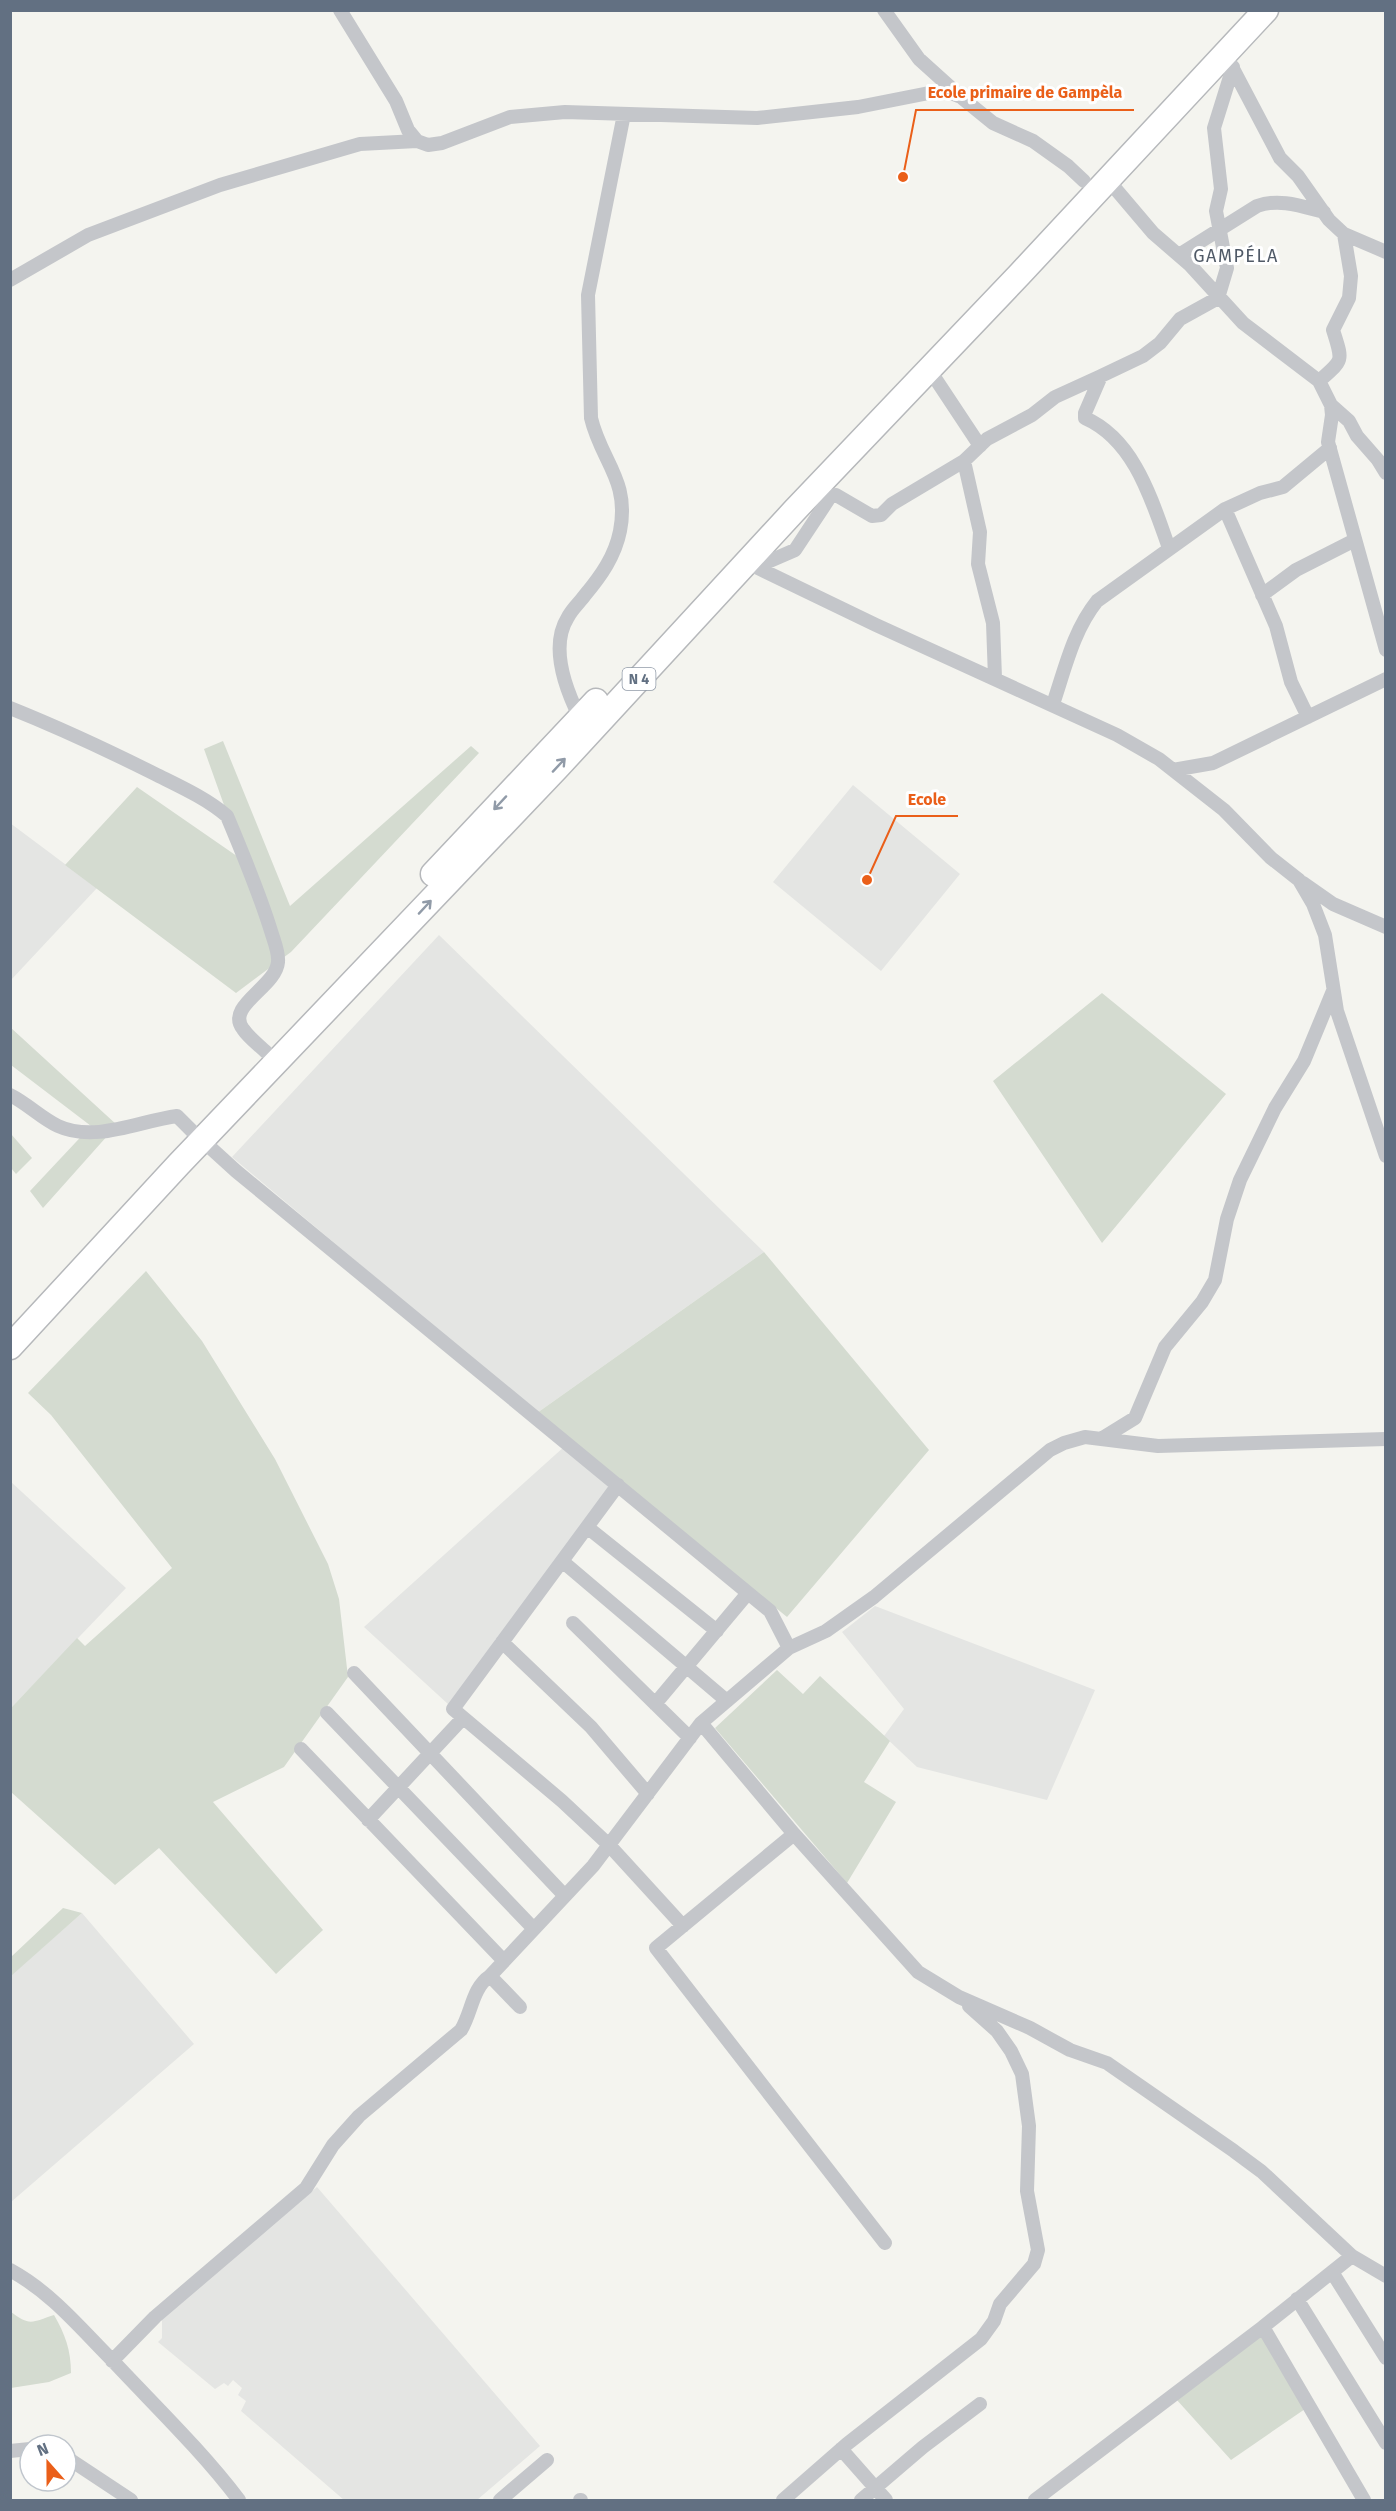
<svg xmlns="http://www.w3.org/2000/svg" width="1396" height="2511" viewBox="0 0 1396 2511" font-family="'Fira Sans',sans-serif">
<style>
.built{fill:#e4e5e3}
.green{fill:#d4dbd0}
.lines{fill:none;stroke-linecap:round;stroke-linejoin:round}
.highway-casing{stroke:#b6b8bb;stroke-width:27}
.street{stroke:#c4c6ca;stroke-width:14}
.highway{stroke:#fff;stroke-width:24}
.oneway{stroke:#919ba8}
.labels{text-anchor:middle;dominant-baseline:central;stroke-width:6;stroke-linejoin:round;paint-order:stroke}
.shield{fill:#fff;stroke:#919ba8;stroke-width:1.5}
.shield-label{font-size:14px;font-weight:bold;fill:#627082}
.quarter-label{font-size:18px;letter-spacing:1.5px;fill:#505a67;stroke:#fff}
.leader{fill:none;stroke:#ea5f19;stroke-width:2}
.callout-dot{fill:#ea5f19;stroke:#fff;stroke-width:2}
.callout-label{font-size:16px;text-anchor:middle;font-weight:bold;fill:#ea5f19;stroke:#fff;stroke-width:6;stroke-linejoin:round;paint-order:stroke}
</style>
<rect width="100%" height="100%" fill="#f4f4ef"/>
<path class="built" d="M853,785L960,874L881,971L773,882Z
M10,823L97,888L11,980H10Z
M439,935L764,1252L537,1413L232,1157Z
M565,1446L612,1486L449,1705L364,1627Z
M10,1481L126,1588L11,1708H10Z
M875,1606L1095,1690L1047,1800L917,1767L884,1736L904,1709L842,1632Z
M82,1913L194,2044L11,2202L10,1976Z
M317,2187L540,2446L477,2500H344L241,2411L246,2401L238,2395L242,2388L233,2380L228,2386L224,2383L215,2389L158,2342L162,2338V2319Z"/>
<path class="green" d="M223,741L290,906L471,746L479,753L291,952L236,993L65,865L137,787L244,861L204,749Z
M1102,993L1226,1094L1102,1243L993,1081Z
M10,1027L117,1125L43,1208L30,1191L91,1126L11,1065Z
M11,1134L32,1158L16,1174L11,1168Z
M764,1252L929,1450L787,1617L537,1413Z
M146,1271L202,1341L275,1459L328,1564L339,1599L348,1677L284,1767L213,1802L323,1930L276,1974L159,1848L115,1885L11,1792V1708L77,1638L85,1646L172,1568L51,1415L28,1393Z
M777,1670L803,1694L820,1676L890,1741L864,1782L896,1802L847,1883L715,1728Z
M63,1908L82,1913L11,1976V1957Z
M10,2311C30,2327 32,2322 54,2315C65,2334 71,2350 71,2373L49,2382L11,2388Z
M1262,2333L1305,2409L1231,2460L1176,2399Z"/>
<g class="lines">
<g class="highway-casing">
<path id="highway" d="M433,874L596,701
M10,1347L179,1164L557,768L794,511L1020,274L1266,10"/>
</g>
<path class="street" d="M340,10L396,101L408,130L417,141L428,145L442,143L510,117L565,112L757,118L858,107L929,93H951L961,97L993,123L1033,141L1068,166L1084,181
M884,10L919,59L960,96
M1230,63L1280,158L1298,176L1329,220L1344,234L1386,252
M1108,180L1153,233L1190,265L1243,323L1319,381L1331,405L1332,415L1328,442L1386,650
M1179,255L1257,206C1279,198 1301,206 1324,212
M10,280L88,235L220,185L360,144L417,141
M929,369L980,446
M1319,381C1344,359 1343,362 1333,330L1349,298L1351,276L1344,234
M1331,405L1349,421L1357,436L1378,460L1386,473
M964,461L980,532L978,564L993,623L995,678
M1225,509L1276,626L1291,682L1308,717
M1169,548C1152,501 1135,440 1085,418V413L1101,376L1143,356L1160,343L1180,319L1218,298L1227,268L1216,211L1221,189L1214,128L1233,67
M745,565L756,567L876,625L1117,735L1159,759L1224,810L1271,858L1299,880L1313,904L1325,935L1337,1011L1386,1156
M756,567L795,550L830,497L836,495L872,516L881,515L892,504L964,461L987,439L1032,415L1055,397L1101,376
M1262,595L1296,570L1355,540
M1053,704C1065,669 1073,631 1097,601L1225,509L1260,493L1283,487L1330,448
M10,708C60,728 107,750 155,774C179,786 206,798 227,816C243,854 259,892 271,931C274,941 279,952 278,962C276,987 225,1006 243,1029C249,1038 259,1045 266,1052
M580,718C566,690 549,647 568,617C572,609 580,602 585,595C601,576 615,556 620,531C630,480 601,461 591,418L588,295L624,114
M1173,770L1213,763L1386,679
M1303,883L1333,904L1386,927
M10,1095C28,1104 41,1118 58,1126C95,1143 139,1121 177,1116L192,1131
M203,1141L236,1171L770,1611L789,1648
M1101,1439L1135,1418L1165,1347L1202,1302L1215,1280L1227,1219L1240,1180L1275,1108L1304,1061L1333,991
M618,1485L453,1709L562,1801L609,1845L683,1926
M587,1527L717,1631
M562,1561L727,1701
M573,1623L690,1738
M502,1642L591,1727L648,1794
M354,1673L565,1896
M655,1704L748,1593
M327,1713L534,1929
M701,1723L794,1834L656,1948L885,2243
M301,1749L504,1961
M368,1820L463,1718
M794,1834L918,1972L959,1997L1030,2028L1070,2050L1107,2063L1234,2151L1261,2171L1352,2256L1386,2276
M520,2007L490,1976L593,1866L701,1723L789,1648L826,1631L874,1597L1050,1450L1064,1443L1085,1437L1158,1446L1386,1439
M1352,2256L1263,2327L1364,2500
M10,2270C52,2293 80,2328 113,2361C156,2407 201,2450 239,2500
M1332,2272L1386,2358
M1297,2299L1386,2443
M112,2361L155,2317L306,2188L333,2145L359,2116L461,2030C472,2012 472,1988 490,1976
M841,2449L886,2500
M10,2451L30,2449
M66,2457L131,2500
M500,2500L547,2460
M580,2500H581
M783,2500L847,2444L981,2339L994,2321L1000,2304L1034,2264L1038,2250L1027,2191L1029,2126L1022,2074L1011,2051L997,2031L969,2006
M861,2500L923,2447L980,2404
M1035,2500L1263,2327"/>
<use href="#highway" class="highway"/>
</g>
<defs><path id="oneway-shaft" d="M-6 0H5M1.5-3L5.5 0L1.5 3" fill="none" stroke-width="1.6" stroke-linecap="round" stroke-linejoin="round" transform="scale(1.5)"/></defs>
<g class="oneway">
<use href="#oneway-shaft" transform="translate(559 765) rotate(-47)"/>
<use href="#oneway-shaft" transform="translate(500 803) rotate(133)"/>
<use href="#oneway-shaft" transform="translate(425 907) rotate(-47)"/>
</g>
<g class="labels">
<rect class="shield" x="622.5" y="668" width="33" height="22" rx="4.5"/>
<g class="shield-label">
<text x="639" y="679">N 4</text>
</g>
<g class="quarter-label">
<text x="1236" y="256">GAMPÉLA</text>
</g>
</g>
<path class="leader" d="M903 177L916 110H1134M867 880L896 816H958"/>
<g class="callout-dot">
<circle cx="903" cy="177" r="6"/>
<circle cx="867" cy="880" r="6"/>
</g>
<g class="callout-label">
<text x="1025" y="98">Ecole primaire de Gampèla</text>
<text x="927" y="805">Ecole</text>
</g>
<rect width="1396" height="2511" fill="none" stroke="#627082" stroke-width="24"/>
<g transform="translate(48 2463) rotate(339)"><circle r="28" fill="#ffffff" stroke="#c0c6cd" stroke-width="1.5"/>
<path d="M0-4.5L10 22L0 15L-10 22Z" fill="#ea5f19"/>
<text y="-9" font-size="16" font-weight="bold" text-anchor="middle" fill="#627082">N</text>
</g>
</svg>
